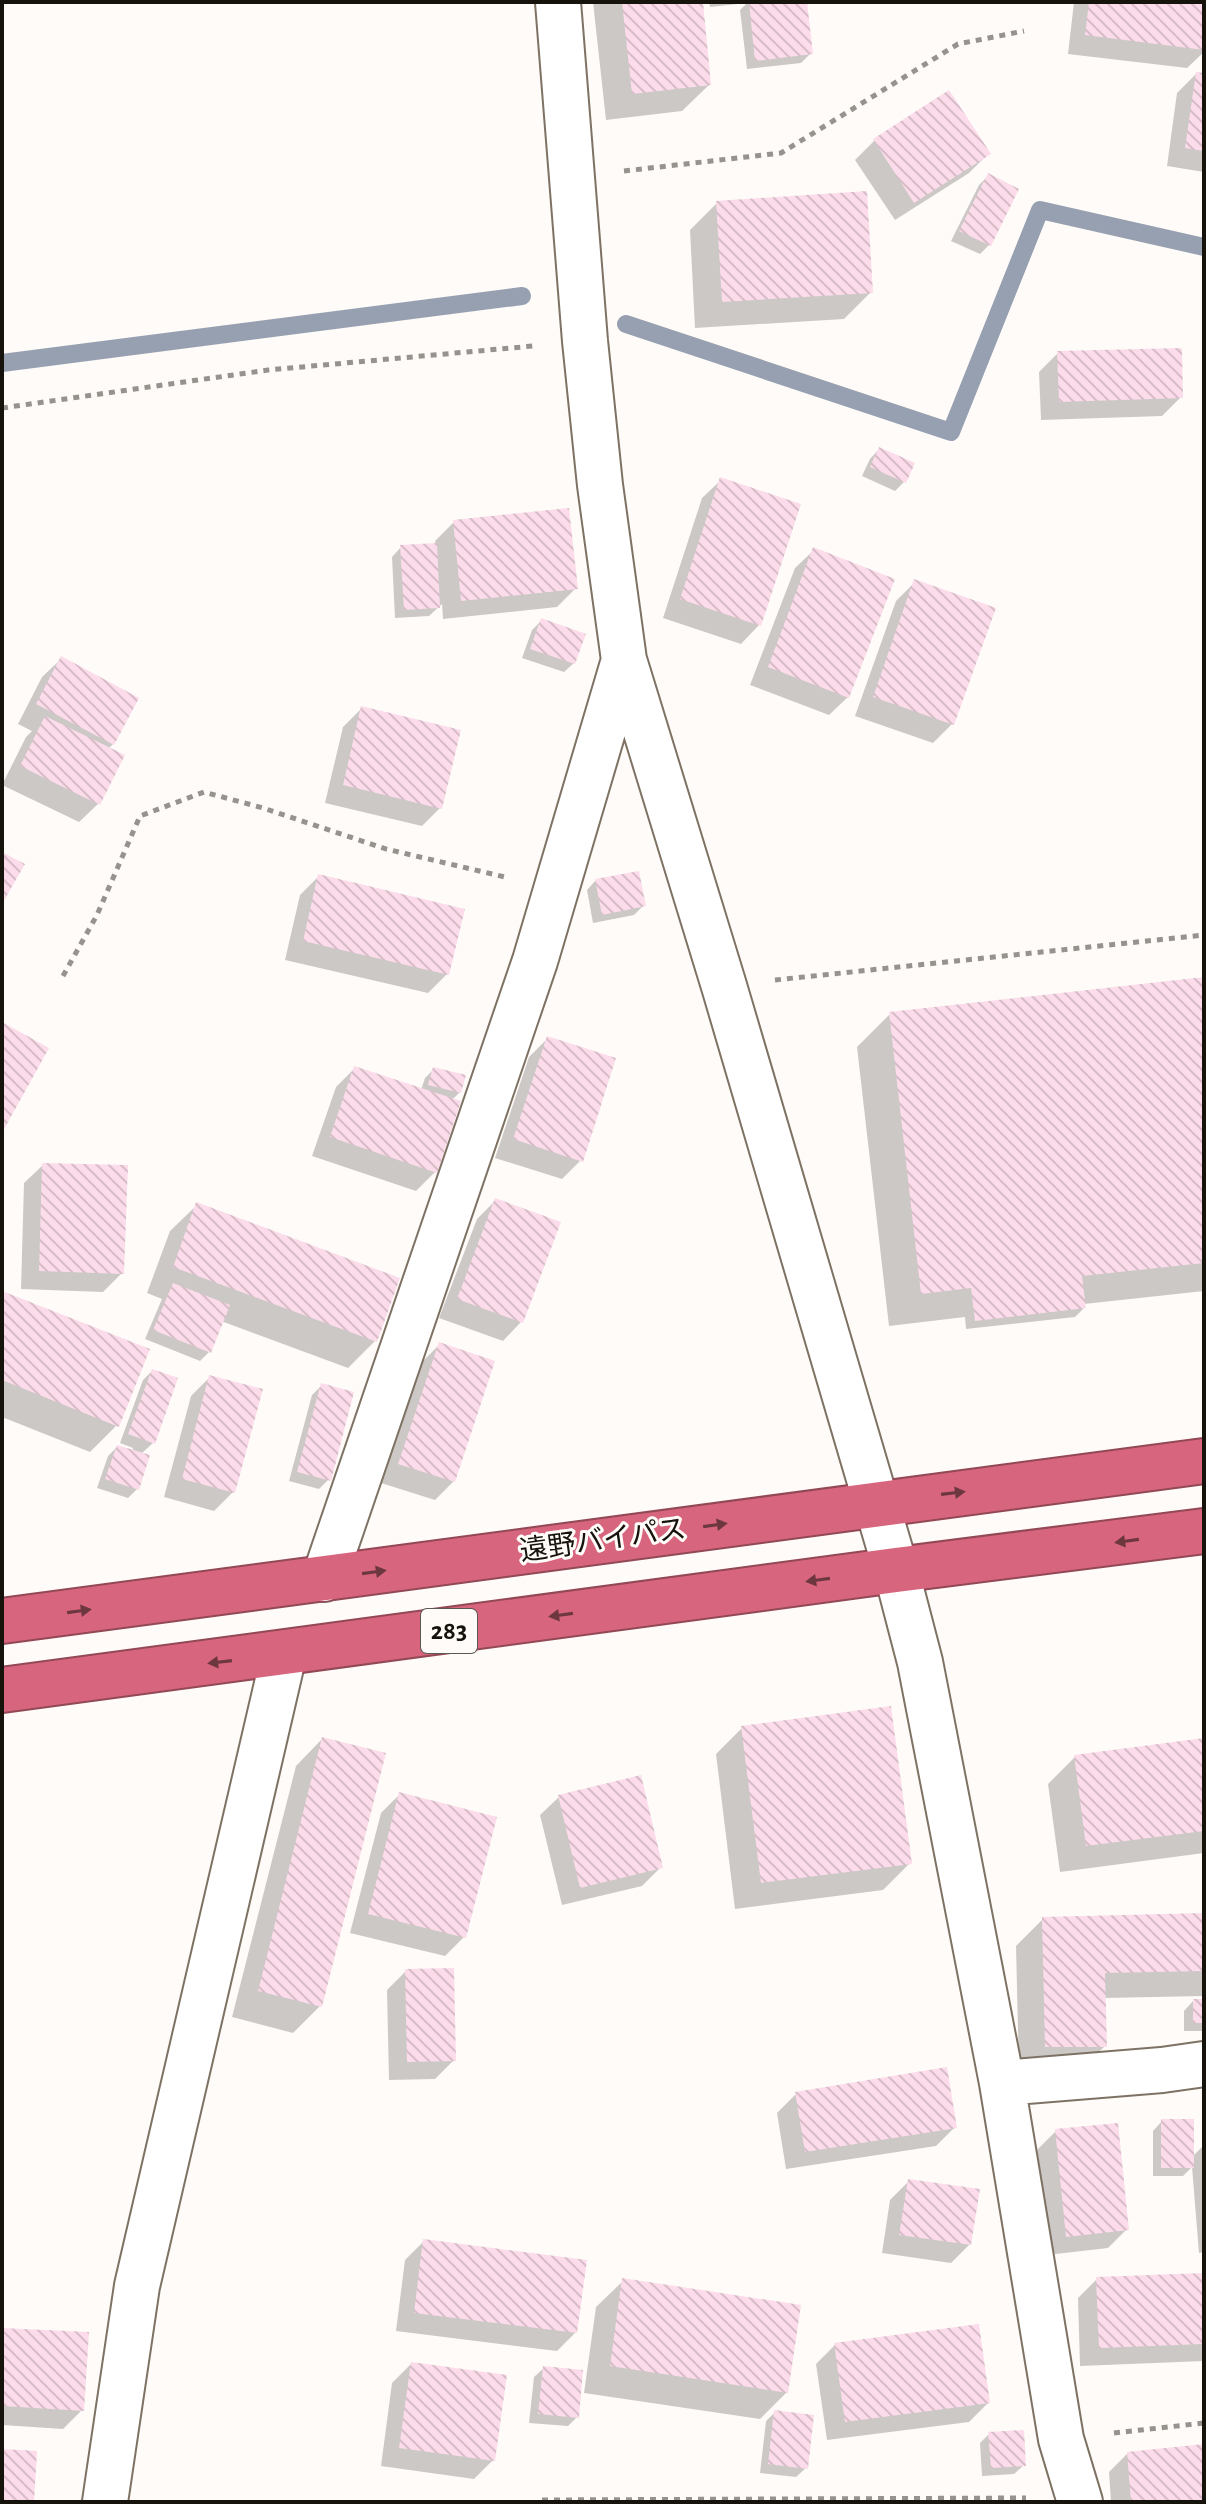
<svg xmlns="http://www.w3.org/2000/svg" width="1206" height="2504" viewBox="0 0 1206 2504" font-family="'Alegreya Sans','Noto Sans JP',sans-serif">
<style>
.shadow{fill:#0003}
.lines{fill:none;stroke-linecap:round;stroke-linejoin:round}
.stream{stroke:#97a0b1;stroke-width:18}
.building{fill:url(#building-back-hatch)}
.minor-casing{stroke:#7e7264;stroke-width:48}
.highway-casing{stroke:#934856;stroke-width:48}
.path{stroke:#96938e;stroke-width:5;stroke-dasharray:6 6;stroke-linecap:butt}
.minor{stroke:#fff;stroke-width:44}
.highway{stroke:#d7657e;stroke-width:44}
.oneway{fill:#6d373f}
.labels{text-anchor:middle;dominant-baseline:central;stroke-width:6;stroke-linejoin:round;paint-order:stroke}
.shield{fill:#fefbf8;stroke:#5c5853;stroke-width:2}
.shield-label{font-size:26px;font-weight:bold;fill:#16120c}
.street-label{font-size:28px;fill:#16120c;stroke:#fefbf8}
</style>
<defs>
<pattern id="building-back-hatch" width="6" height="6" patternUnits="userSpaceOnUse" patternTransform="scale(2)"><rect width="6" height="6" fill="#fcdcea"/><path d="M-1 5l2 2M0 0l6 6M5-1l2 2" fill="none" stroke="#d7bcc8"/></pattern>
</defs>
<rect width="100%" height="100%" fill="#fefbf8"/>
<path class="shadow" d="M593,2H701L709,85L682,111L606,120Z
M709,2H805L811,53L801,63L747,69L740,10L747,3L710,7Z
M1074,2H1204V52L1187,68L1068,54Z
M1196,74L1204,75V172L1167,166L1177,93Z
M949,93L988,154L969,173L895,220L855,160L874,141Z
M988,176L1017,190L989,245L980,254L951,241L979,185Z
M717,203L871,292L844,319L695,328L690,230Z
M1058,353L1181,397L1162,416L1041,420L1039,372Z
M879,449L904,482L895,491L862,476L870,459Z
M721,480L759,625L741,644L663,618L702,498Z
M454,522L576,588L557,607L443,619L442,604L429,616L395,618L392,557L401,547L436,546L435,541Z
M814,550L848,697L829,715L750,685L795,568Z
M915,582L952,724L933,743L855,716L896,601Z
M541,621L574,663L564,672L522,658L532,630Z
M61,659L113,744L108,749L98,804L79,822L2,785L26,737L32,731L18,724L42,677Z
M362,708L440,808L422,826L325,803L343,727Z
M319,876L447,974L428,993L285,960L300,895Z
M596,880L644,905L634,915L593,923L587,890Z
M1204,979V1291L1084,1304V1308L1075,1317L966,1329L965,1317L889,1326L857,1047L890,1014Z
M548,1038L581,1160L562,1179L495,1158L529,1057Z
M355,1068L421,1090L425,1078L434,1069L460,1092L452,1100L435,1172L416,1191L312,1156L336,1087Z
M43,1165L122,1273L103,1292L21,1289L24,1183Z
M496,1200L521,1322L503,1341L439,1318L477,1219Z
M197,1205L375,1341L348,1368L221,1321L209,1352L200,1361L145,1339L162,1299L147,1293L170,1231Z
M2,1293L117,1425L90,1452L2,1417Z
M439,1345L454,1481L435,1500L381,1483L420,1364Z
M152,1371L153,1443L141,1454L137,1489L128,1498L97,1488L108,1456L117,1447L132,1451L133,1448L120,1443L143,1380Z
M210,1377L233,1492L214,1511L164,1497L191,1396Z
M322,1385L329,1479L319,1489L289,1481L312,1395Z
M742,1728L910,1863L883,1890L735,1909L716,1754Z
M322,1739L320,2006L293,2033L232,2017L296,1766Z
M1204,1740V1853L1060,1872L1048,1784L1075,1757Z
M400,1794L464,1937L445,1956L350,1933L381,1813Z
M559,1797L661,1867L642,1886L562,1905L540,1815Z
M1204,1915V1996L1104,1998L1105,2046L1078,2073H1019L1016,1946L1043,1919Z
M406,1971L454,2060L435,2079L389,2080L387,1990Z
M1193,2001H1204V2031H1184V2011Z
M796,2094L955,2127L936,2146L786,2169L777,2113Z
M1162,2121L1192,2157L1204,2145V2252L1199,2253L1192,2167L1183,2176H1153V2131Z
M1056,2131L1127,2229L1108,2248L1047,2255L1037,2150Z
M909,2181L970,2244L951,2263L882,2253L890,2200Z
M424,2241L576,2332L557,2351L396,2331L405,2260Z
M1204,2275V2361L1080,2366L1078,2298L1097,2279Z
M623,2281L787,2392L760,2419L584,2393L596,2307Z
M2,2330L82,2410L63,2429L2,2425Z
M835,2345L988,2403L969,2422L827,2440L816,2364Z
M411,2364L493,2460L474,2479L381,2466L392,2383Z
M544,2368L577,2417L568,2426L529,2423L534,2377Z
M775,2412L806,2468L796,2477L760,2473L766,2421Z
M989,2434L1024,2465L1014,2474L982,2476L980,2443Z
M1204,2446V2502H1111L1109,2472L1127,2454Z"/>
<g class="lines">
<path class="stream" d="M626,324L951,432L1040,210L1204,247
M2,363L522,296"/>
</g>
<path class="building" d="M622,2H703L711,85L632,94Z
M749,2H807L813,54L755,61Z
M1089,2H1204V50L1085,35Z
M1196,72L1204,73V151L1185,148Z
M949,90L991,154L914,203L873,139Z
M988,173L1019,189L991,246L959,231Z
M867,191L873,293L722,302L716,201Z
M1182,348L1183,398L1059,402L1057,351Z
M879,447L915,463L906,483L870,467Z
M720,477L801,504L761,626L680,599Z
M569,508L578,589L461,601L453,520Z
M437,543L440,608L404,610L400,545Z
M813,547L895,579L849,698L768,667Z
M914,579L996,608L954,725L873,697Z
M541,618L586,634L575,664L530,649Z
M61,656L139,698L114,745L36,704Z
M361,706L461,730L442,809L343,785Z
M45,716L125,755L100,805L20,766Z
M2,852L25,864L2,904Z
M639,871L646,906L602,915L595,879Z
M318,874L465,909L449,975L303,941Z
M1204,977V1263L1082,1276L1086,1308L975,1321L971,1288L921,1294L889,1012Z
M2,1022L49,1048L2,1133Z
M547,1036L616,1058L583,1162L513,1139Z
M354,1066L461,1101L437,1173L330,1137Z
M433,1067L466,1075L461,1093L428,1085Z
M42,1163L128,1165L124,1274L39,1271Z
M495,1198L561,1222L523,1323L457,1299Z
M196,1202L400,1278L377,1342L173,1267Z
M173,1283L230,1305L211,1353L153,1330Z
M2,1291L150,1349L119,1427L2,1380Z
M439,1342L495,1361L455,1482L398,1464Z
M152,1369L178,1378L155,1444L128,1434Z
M209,1375L263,1389L235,1493L182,1479Z
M321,1383L354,1392L331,1481L297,1472Z
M117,1445L150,1455L139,1490L105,1479Z
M891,1706L912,1864L761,1883L741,1726Z
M322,1737L386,1753L322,2007L258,1991Z
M1204,1738V1831L1086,1846L1074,1755Z
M641,1775L663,1868L580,1888L558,1795Z
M399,1792L497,1817L466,1938L368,1914Z
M1204,1913V1971L1105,1973L1107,2047H1045L1042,1917Z
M454,1968L456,2061L407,2062L405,1969Z
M1193,1999H1204V2023H1193Z
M947,2067L957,2128L805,2152L795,2092Z
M1161,2119H1194V2168H1161Z
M1118,2123L1129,2230L1066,2237L1055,2129Z
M908,2179L980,2189L971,2245L899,2235Z
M423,2239L587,2260L577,2333L414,2313Z
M1204,2273V2344L1099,2348L1096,2277Z
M622,2278L801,2305L788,2393L610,2366Z
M979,2324L990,2403L845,2422L834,2343Z
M2,2328L89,2332L84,2411L2,2406Z
M411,2362L507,2375L495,2461L399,2448Z
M543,2366L583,2370L579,2418L538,2414Z
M774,2410L814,2415L808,2469L768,2464Z
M1024,2430L1026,2466L991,2468L988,2432Z
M1204,2444V2502H1131L1127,2452Z
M2,2449L37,2451L34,2502H2Z"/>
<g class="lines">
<g class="minor-casing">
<path id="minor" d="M558,2L585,341L600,485L624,660L724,986L896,1570L920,1662L1002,2083L1061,2439L1080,2502
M324,1579L535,961L624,660
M1002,2083L1162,2070L1204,2064
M105,2502L137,2286L284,1654"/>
</g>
<g class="highway-casing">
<path id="highway" d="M2,1621L1204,1461
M2,1690L896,1570L1204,1531"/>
</g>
<path class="path" d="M624,171L781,153L958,44L1024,31
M2,408L268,370L533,346
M63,976L97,915L140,816L204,792L263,808L386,849L505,877
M775,980L1204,935
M1114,2433L1204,2423
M542,2500L1026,2498"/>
<use href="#minor" class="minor"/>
<use href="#highway" class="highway"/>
</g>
<defs><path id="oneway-solid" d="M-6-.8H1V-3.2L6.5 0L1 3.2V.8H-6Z" transform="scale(2)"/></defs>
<g class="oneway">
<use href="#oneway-solid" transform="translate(953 1493) rotate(-7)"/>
<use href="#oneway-solid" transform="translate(715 1525) rotate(-8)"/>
<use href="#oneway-solid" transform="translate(1127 1541) rotate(172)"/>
<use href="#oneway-solid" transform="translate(374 1572) rotate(-8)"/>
<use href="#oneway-solid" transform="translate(818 1580) rotate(172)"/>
<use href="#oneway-solid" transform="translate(79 1611) rotate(-8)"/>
<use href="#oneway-solid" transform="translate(561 1615) rotate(172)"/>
<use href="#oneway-solid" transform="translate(220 1662) rotate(173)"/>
</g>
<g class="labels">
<rect class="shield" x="421" y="1609" width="56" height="44" rx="6"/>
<g class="shield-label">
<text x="449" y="1631">283</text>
</g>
<g class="street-label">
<text transform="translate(603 1541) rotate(-8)">遠野バイパス</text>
</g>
</g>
<rect width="1206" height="2504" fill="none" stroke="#16120c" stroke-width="8"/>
</svg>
